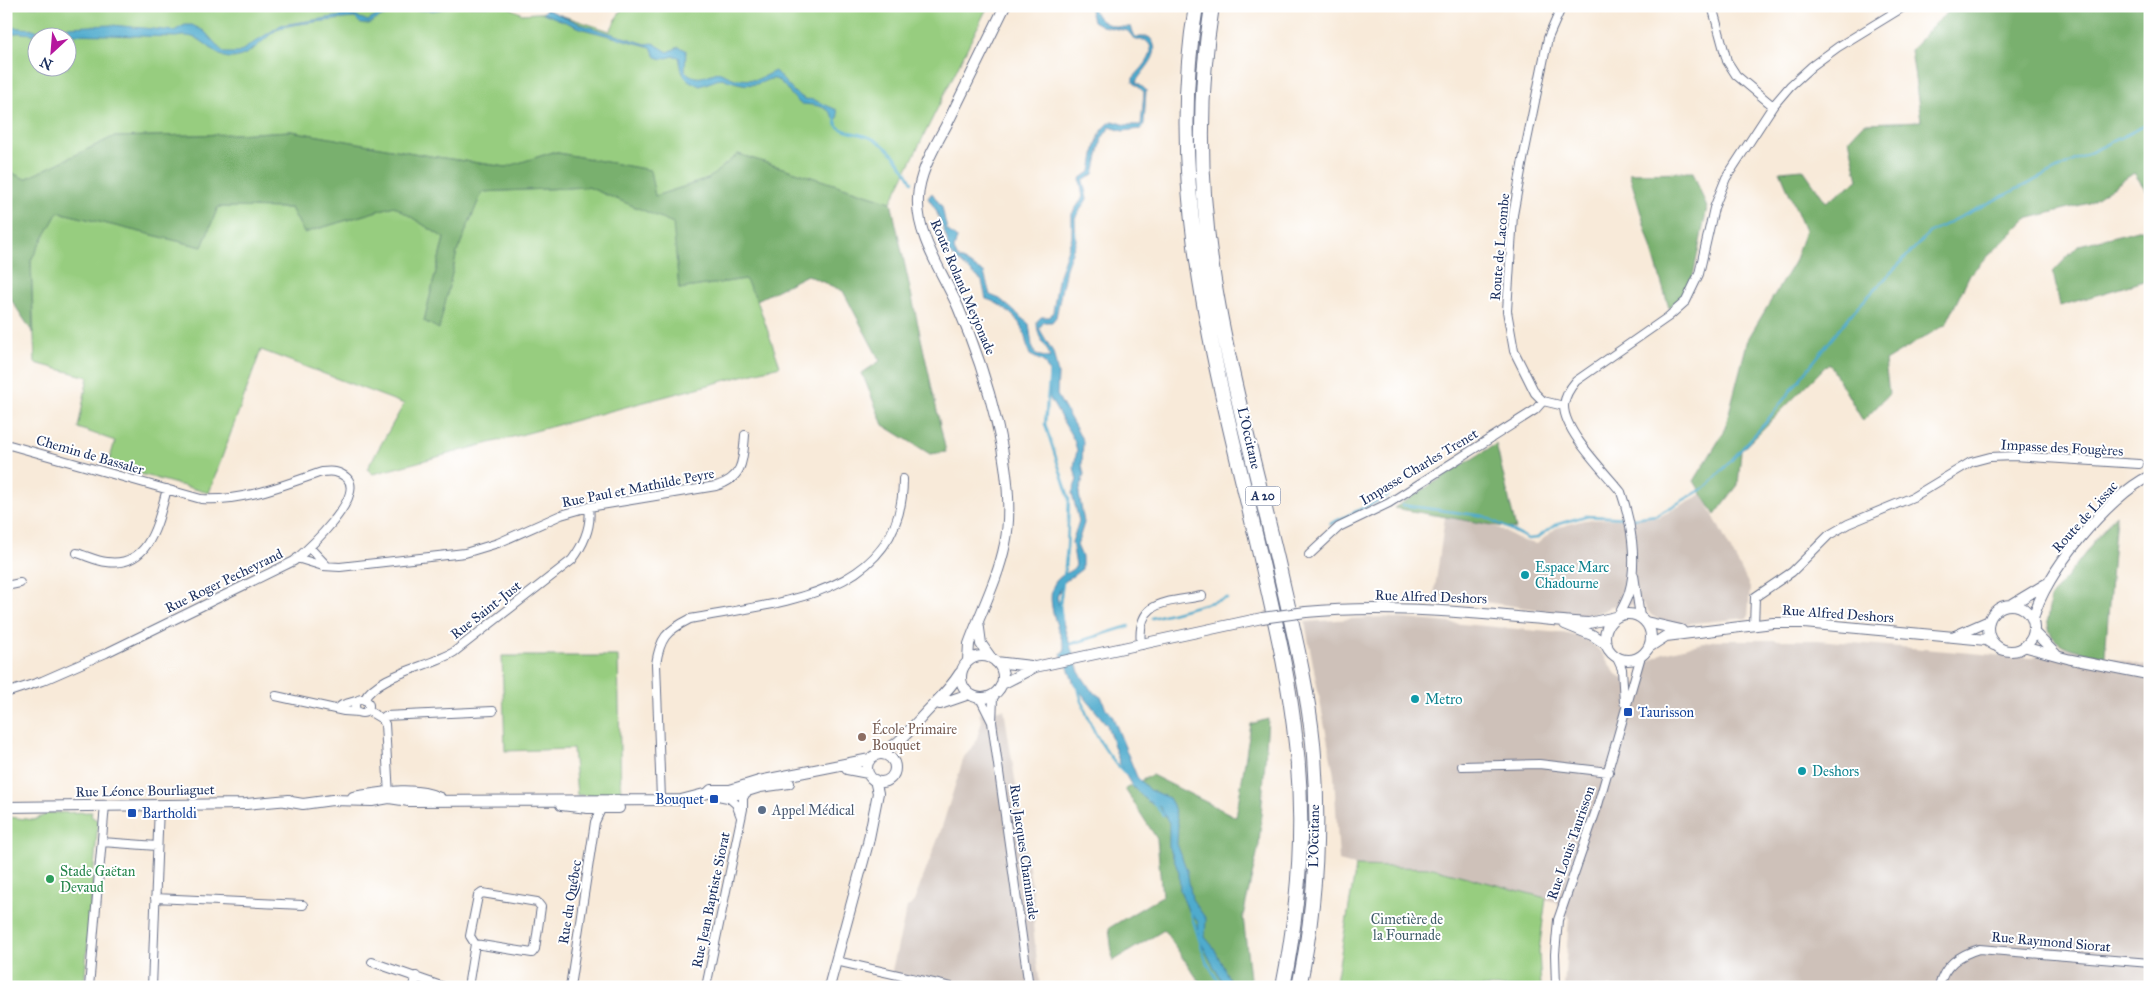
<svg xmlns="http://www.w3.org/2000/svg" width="2156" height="993" viewBox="0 0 2156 993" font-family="'IM FELL Great Primer',serif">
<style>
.industrial{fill:#cec1b9}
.green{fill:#97cd7f;stroke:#597e6e;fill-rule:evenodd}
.forest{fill:#79b06e;stroke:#4a7066}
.water{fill:#4fabcd;stroke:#356d96}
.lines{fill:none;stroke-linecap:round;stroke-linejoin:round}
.stream{stroke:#4fabcd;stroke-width:2.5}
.minor-casing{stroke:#687089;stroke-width:10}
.tertiary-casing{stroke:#687089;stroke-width:11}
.secondary-casing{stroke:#687089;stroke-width:12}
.motorway-casing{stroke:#687089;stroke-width:16}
.minor{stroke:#fff;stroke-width:8}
.tertiary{stroke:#fff;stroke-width:9}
.secondary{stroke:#fff;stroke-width:10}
.motorway{stroke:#fff;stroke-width:14}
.secondary-bridge-casing{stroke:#687089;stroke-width:12;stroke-linecap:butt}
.secondary-bridge{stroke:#fff;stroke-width:10}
.culture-dot{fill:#0f9aa8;stroke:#fff;stroke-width:2}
.transit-dot{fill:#1a4fb4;stroke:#fff;stroke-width:2}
.education-dot{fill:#8d6e63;stroke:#fff;stroke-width:2}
.service-dot{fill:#5c6f8a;stroke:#fff;stroke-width:2}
.leisure-dot{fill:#2e9e5b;stroke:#fff;stroke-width:2}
.labels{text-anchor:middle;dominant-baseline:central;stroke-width:4;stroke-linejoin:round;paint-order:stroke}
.shield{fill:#fff;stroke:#5f6d8e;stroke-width:1}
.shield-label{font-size:12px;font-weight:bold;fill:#1b2f5e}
.street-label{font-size:14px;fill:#1b2f5e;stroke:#fff}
.culture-label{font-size:14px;fill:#0d838f;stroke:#fff;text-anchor:start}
.transit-label{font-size:14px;fill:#164399;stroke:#fff;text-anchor:start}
.education-label{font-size:14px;fill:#785e54;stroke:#fff;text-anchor:start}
.service-label{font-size:14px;fill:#4e5e75;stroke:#fff;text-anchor:start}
.leisure-label{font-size:14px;fill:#27864d;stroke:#fff;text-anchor:start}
.park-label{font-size:14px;fill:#405e68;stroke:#fff}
</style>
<rect width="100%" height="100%" fill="#fff"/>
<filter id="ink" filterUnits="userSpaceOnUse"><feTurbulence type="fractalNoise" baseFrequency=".02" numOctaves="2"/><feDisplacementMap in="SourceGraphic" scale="10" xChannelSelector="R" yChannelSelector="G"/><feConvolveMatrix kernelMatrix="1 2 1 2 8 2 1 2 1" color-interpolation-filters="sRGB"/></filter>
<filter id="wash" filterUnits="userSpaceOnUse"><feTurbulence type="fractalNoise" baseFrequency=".0096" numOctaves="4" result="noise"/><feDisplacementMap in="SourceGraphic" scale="20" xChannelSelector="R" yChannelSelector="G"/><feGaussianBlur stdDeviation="1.12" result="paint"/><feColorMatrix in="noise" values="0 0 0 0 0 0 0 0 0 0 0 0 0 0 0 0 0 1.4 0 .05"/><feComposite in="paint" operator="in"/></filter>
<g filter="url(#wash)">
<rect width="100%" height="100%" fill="#f8ead9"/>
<path class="industrial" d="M1702,494L1750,587L1748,618L1681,624L1659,620L1651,615L1643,604L1611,606L1603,611L1586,616L1434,595L1445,517L1491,524L1523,541L1537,544L1556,528L1584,520L1659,517Z
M1383,617L1572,634L1590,642L1602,653L1616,674L1638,685L1643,665L1663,653L1716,640H1817L2030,658L2063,647L2150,667V987H1564L1569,917L1556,902L1433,868L1357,866L1339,861L1334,775L1305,622Z
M1004,709L1036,913L1033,926L1040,987H888L907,907L913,904L939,836L964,757L975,744L982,721L979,714Z"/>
<path class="green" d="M6,6H507L522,14L551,12L610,31L623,6H988L891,202L738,154L708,179L655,196L649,170L553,152L507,167L430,156L291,131L235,134L113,137L25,179L6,170ZM38,38H68V68H38Z
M588,187L674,223L679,289L746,279L757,300L780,366L373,474L367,469L404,404L261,350L209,493L108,465L115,441L78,428L88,377L35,363L31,260L58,212L202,247L218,207L291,208L304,233L394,206L444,238L424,321L439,328L457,252L482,192Z
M502,656H618L621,796L577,795L573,749L505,751Z
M92,812L91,816L98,821L84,987H6V814L9,817L34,820L49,813Z
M1356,866L1433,868L1546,898L1539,951L1541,987H1335Z"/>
<path class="forest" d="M1955,6H2150V196L2134,173L2089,203L2026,219L1970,274L1946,324L1885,361L1889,394L1863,421L1829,363L1741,451L1738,485L1715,515L1694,481L1724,432L1748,339L1794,262L1805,231L1780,171L1803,169L1826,202L1858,180L1849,139L1864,123L1921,121L1911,50L1933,25Z
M291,131L430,156L506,167L553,152L650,170L655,196L708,179L738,154L891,202L946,452L930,454L883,425L862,373L880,361L843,291L807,275L757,300L745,279L679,289L673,223L588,187L482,192L457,252L439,329L424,321L444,238L394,206L304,233L291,208L218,207L202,247L58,212L31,260L33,333L6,292V170L25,179L113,137L235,134Z
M1693,172L1707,208L1693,276L1682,298L1669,308L1629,173Z
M2150,227V279L2060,306L2053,272L2079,245Z
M1496,444L1516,529L1394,508Z
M2116,514L2105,656C2065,647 2038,648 2051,597Z
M1268,719L1259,845L1243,916L1251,987H1203L1164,930L1113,961L1109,928L1162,896L1157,839L1125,789L1152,775L1236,817L1251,724Z"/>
<path class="water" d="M402,6H449C436,13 423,9 410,10C395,10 381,16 369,24H361L355,18C343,19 286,24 278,29C266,36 255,51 241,56C213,67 208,29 176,37L71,34C53,40 40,34 22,33C16,32 12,35 6,33V27L33,29L42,33L66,27L112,25L174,31L185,25H192L204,31L224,53H238L281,25L348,15L355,16L368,21C378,14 390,10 402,6Z
M1089,6H1093C1096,24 1114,28 1131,27L1135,37H1149C1165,53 1143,69 1136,82L1146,90L1144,124L1141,129L1123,131L1110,127L1102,138L1094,174L1083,181L1087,199L1075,218L1076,241L1066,268L1056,317L1052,322H1044L1039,328L1053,352L1058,374L1057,395L1083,441L1082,465L1084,474L1079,494L1084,523L1077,545L1082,557V569L1063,583L1057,597L1065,630L1079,672L1091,690L1102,698L1105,707L1112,715L1137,777L1149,790L1169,798L1173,805L1178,823L1177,844L1187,871L1192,899L1206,919L1205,937L1214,948L1233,987H1225L1199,939L1198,922L1188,910L1180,891L1179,873L1169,846V823L1160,807L1147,801L1132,786L1121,767L1107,725L1074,684L1066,662L1061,654L1065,649C1060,631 1042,597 1057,580C1062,574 1071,572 1076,566L1072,542L1079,521L1072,493L1077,480L1074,467L1077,450L1074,440L1049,397V372L1044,362L1030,355C1027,348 1026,340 1024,332C1019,318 999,302 986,299L982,281L949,253L947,239L936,210L928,198L932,193L942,207L947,230L957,238L954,249L957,257L984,273L990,295L1000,299L1029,324L1032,346L1036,355L1050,358C1047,341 1037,343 1037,321L1041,317H1050L1053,312L1059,275L1072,237V214L1083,197L1080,179L1091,171C1095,154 1095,130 1113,121L1126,125H1141L1144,92L1133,82V78C1141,69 1161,51 1145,40H1135L1128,31L1102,26L1093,21Z
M546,9L583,25L646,44L653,43L668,52L679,47L686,50L685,71C697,82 704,76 718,72L735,79L756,80L775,71L795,93L805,99L814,100L837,110L838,118L834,119C830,105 813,105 801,104C792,98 786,86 779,81C770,75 765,83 756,84C745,86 732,82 722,78L700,86C681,78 683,75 679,57L674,56L663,59L656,57L651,47L583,29L543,13Z"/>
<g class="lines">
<path class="stream" d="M835,117L837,126C845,133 852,132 862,135C885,140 902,163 912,182
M1050,371L1045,424L1069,498L1067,548L1064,576
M1402,505L1484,516L1528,539L1537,538L1555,525L1585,516L1633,518L1657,515L1708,486L1766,422L1853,312L1930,232L2150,123
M1330,524L1388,496
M1152,618L1227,598
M1062,621L1060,604L1063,582
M1068,645L1129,626
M1077,685C1087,720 1098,746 1125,773
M1153,802L1163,815
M1190,911L1206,961L1222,987"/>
</g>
</g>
<g filter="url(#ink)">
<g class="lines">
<g class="minor-casing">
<path id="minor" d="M1562,6L1548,38L1523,160L1513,215L1507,311L1514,351L1535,393L1543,401L1564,406
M1712,6L1727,61L1736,75L1773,106
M6,444L201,499C244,502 282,485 322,472C332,471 339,471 347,478C365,497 308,549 294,561L106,653L42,681L6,693
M310,548L327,566
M77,553C87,556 97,561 107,562C151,568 158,520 167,489
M1309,555L1339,527L1389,503L1535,410L1543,401
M297,558L323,566L340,567L465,553L498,543L561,515L589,507L716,486C744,478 743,459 745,435
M1634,575L1640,617
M6,586L20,583
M1618,616C1622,608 1627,600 1629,592C1638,562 1631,521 1621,492C1605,472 1563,431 1564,405C1565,396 1570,388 1576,381L1668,317L1686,301L1699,274L1714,208L1726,178L1773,106L1790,86L1812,66L1838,47L1905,6
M1754,626L1755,597L1792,572L1829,535L1848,524L1913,497L1971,462L1990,457L2014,456L2139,464
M1141,645C1136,599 1166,603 1202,596
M1616,656L1622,669L1624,702
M1000,688L993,698L992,722L1029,987
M276,696L344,711L359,712
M980,698L992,722
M355 706a7 7 0 1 1 14 0a7 7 0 1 1-14 0Z
M364,700C377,674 429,667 454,652L572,560C584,544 592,527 589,507
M337,709L342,705L359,700
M367,710L382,719L385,724L389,796
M382,719L385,716L493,711
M1462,766L1539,764L1609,772
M728,797L736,804L741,817
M661,799L656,664C660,638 666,631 690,619C777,602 903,597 903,479
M102,842L157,846
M155,898L303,905
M836,961L951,987
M372,962L444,987
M89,987L105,805
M152,987L159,806
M414,987L416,976
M468,987L475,944L470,936L478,896L482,893L537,902L541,907L535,949L532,953L475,944
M570,987L595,822L603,805
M706,987L743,809V798L747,791
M1556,987L1555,954L1558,920L1598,805L1641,656
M1939,987C1944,965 1959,955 1979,949L2150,963"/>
</g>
<g class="tertiary-casing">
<path id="tertiary" d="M2034,632L2056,654
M2025,647L2069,659L2150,675"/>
</g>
<g class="secondary-casing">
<path id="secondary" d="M1988 628a23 23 0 1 1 46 0a23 23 0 1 1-46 0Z
M2011,605L2046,584
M1306,612C1401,603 1494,616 1589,623L1616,617
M1605 637a23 23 0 1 1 46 0a23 23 0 1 1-46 0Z
M2033,619C2044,574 2108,496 2150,476
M978,621L981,644L991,658
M1646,622L1681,630
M1565,624L1592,635L1607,645
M1955,636L1989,621
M1649,647L1666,636L1773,623H1804L1986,640L1994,645
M961 677a21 21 0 1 1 42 0a21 21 0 1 1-42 0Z
M968,660L969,644C981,611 998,579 1005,544C1019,477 985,369 958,307C943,273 916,236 918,198C919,170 938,142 950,118C968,81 987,43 1005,6
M996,662L1031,666
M1002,684L1035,667L1262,618
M940,704L969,694
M879,754C902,742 903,737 920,719C934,703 949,691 960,673
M867 768a14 14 0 1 1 28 0a14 14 0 1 1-28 0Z
M847,769L868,773
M713,794L728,797L760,787L789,783
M353,797C380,793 414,786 440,798
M285,801L303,804L332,800L372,801L389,798L409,801L681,800L708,793L711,790H730L759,781L870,759
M561,805L588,808H619
M6,807L246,804L289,800
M829,987L868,843L878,793L875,780"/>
</g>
<g class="motorway-casing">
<path id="motorway" d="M1196,6C1163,198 1222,387 1264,572C1277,629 1290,685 1296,744C1305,824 1299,907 1283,987
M1212,6C1196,106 1200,210 1219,309C1235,396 1259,481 1279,567C1292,625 1307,684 1313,743C1320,824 1316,907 1299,987"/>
</g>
<use href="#minor" class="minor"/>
<use href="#tertiary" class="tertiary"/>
<use href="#secondary" class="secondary"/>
<use href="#motorway" class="motorway"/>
<g class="secondary-bridge-casing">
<path id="secondary-bridge" d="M1262,618L1306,612"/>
</g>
<use href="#secondary-bridge" class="secondary-bridge"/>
</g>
</g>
<g class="culture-dot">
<circle cx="1525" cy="575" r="5"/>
<circle cx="1415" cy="699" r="5"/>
<circle cx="1802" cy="771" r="5"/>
</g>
<g class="transit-dot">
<rect x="1623" y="707" width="10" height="10" rx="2.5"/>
<rect x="709" y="794" width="10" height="10" rx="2.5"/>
<rect x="127" y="808" width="10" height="10" rx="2.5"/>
</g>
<circle class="education-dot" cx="862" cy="737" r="5"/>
<circle class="service-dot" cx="762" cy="810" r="5"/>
<circle class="leisure-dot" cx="50" cy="879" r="5"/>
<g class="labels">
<rect class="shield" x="1245.5" y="486.5" width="35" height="19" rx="4"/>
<g class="shield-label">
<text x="1263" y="496">A 20</text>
</g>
<g class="street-label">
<text transform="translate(1500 247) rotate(-85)">Route de Lacombe</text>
<text transform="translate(963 287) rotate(67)">Route Roland Meyjonade</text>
<text transform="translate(1249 438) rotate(77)">L'Occitane</text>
<text transform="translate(2062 448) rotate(3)">Impasse des Fougères</text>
<text transform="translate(90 455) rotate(16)">Chemin de Bassaler</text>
<text transform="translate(1419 467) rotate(-31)">Impasse Charles Trenet</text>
<text transform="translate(638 488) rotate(-11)">Rue Paul et Mathilde Peyre</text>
<text transform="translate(2085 517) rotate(-48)">Route de Lissac</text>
<text transform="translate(224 581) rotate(-26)">Rue Roger Pecheyrand</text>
<text transform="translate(1431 597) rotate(2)">Rue Alfred Deshors</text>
<text transform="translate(486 610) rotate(-38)">Rue Saint-Just</text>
<text transform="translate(1838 614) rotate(4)">Rue Alfred Deshors</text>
<text transform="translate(145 791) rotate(-1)">Rue Léonce Bourliaguet</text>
<text transform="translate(1314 836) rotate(-89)">L'Occitane</text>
<text transform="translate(1571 843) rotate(-71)">Rue Louis Taurisson</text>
<text transform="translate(1024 852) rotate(82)">Rue Jacques Chaminade</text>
<text transform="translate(711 900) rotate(-78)">Rue Jean Baptiste Siorat</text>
<text transform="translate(570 902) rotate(-81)">Rue du Québec</text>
<text transform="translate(2051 942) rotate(5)">Rue Raymond Siorat</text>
</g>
<g class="culture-label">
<text x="1535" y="567">Espace Marc<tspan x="1535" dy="16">Chadourne</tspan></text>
<text x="1425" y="699">Metro</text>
<text x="1812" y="771">Deshors</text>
</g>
<g class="transit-label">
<text x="1638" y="712">Taurisson</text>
<text x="704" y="799" text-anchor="end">Bouquet</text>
<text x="142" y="813">Bartholdi</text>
</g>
<g class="education-label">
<text x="872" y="729">École Primaire<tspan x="872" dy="16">Bouquet</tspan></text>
</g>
<g class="service-label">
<text x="772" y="810">Appel Médical</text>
</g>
<g class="leisure-label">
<text x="60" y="871">Stade Gaëtan<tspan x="60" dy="16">Devaud</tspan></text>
</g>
<g class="park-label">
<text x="1407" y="919">Cimetière de<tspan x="1407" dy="16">la Fournade</tspan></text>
</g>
</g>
<rect width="2156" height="993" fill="none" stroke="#fff" stroke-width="25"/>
<g transform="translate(52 52) rotate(206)"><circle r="24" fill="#ffffff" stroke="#a4acbf"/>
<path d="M0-4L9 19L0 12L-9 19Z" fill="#b5179e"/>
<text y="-8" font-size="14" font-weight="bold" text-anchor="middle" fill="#1b2f5e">N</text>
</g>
</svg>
